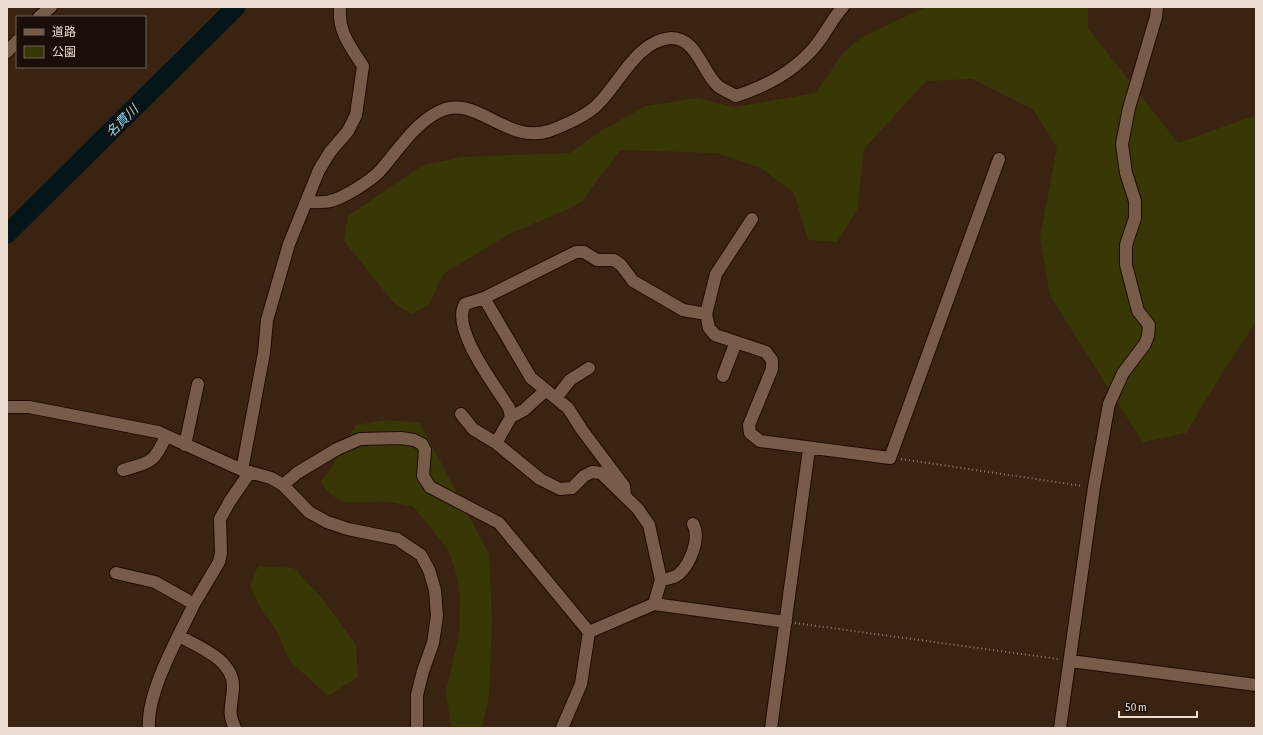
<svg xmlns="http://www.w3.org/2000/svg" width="1263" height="735" viewBox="0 0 1263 735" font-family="'Asap Condensed','Noto Sans JP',sans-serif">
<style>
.green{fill:#383806}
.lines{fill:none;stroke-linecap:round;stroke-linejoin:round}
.river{stroke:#04151a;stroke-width:19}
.minor-casing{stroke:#210b00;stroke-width:14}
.path{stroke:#927d70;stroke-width:2;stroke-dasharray:1 3;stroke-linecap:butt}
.minor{stroke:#785c4a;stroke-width:12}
.labels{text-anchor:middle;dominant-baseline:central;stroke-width:4;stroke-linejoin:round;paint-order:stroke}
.water-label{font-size:13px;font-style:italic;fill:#83ddfa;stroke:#1a0f08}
</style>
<rect width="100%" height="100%" fill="#3b2312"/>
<path class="green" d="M926,7H1088V28L1178,143L1256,115V322L1222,373L1186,433L1143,442L1050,296L1040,237L1057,148L1033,109L972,79L926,81L864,149L857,210L837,242L808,240L794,193L761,168L717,153L620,150L582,201L569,209L511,233L443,274L429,305L411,314L394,303L344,241L348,216L423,165L463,157L570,153L601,131L646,106L698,98L734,107L816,93L843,53L862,37Z
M386,420L420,423L489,554L492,621L489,696L482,726L477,728H451L446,691L459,635L460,597L456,572L448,549L413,506C404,505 396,503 388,502C360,500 337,511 321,481L330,470L356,425Z
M258,566L294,568L321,597L356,645L358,677L328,696L290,661L275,628L262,611L250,586Z"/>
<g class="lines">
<path class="river" d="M7,234L236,7"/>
<g class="minor-casing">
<path id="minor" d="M39,17L51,7
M7,52L17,41
M306,202C314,202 323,203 330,201C342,199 370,181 379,172C398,151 412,126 438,112C476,92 505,145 549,131C565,125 582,118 595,107C618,87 636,40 671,38C696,37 703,73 718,86C723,90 731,93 736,96C766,86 791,73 812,50C824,37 831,20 843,7
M484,298L576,252H584L597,260H614L621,265L633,281L683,310L706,314L716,274L752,219
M706,314L709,328L715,335L766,352L772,360V369L749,425L750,433L760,441L890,458L999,159
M723,376L736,342
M556,398L570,380L589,368
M7,407H29L158,432L242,470L271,478L283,485L309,512L327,522L348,529L397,539L421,555L429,570L435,590L437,616L433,643L423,671L417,695V728
M461,414L473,429L496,443L540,479L560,489L572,488L584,476L592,472L601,473L638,509L649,525L661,580L654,604
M511,417L524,410L546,390
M496,443L511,417L509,408C496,387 450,328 465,304L484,298L531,378L568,408L582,430L624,486L625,496
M185,445L198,384
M123,470C151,462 154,463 166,436
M242,470L264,353L267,320L289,244L319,170L330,152L348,131L356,115L363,66C350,46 338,32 340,7
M283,485L297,473L337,449L360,439L401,438L414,440L422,444L425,450L423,476L430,487L499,523L589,632L581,684L562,728
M116,573L155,582L194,604L219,562L221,553L220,519L230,501L250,472
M661,580C666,579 675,578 679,574C690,564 701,538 693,524
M589,632L654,604L786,622
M179,636C199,647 235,660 233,689C232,705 227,712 235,728
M1070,661L1256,685
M149,728C146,693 179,636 194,604
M771,728L809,449
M1060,728L1094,487L1109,404L1123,373L1145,344L1148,336L1149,325L1138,311L1126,265V245L1135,218V201L1126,173L1122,144L1129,108L1156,17L1157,7"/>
</g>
<path class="path" d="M901,459L1083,486
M795,623L1058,659"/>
<use href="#minor" class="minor"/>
</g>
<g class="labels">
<g class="water-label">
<text transform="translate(122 121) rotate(-45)">名貫川</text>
</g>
</g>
<rect width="1263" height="735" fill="none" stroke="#ecdbd1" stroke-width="16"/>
<rect x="16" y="16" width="130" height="52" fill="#1a0f08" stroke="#6e6158"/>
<rect x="24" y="29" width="20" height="6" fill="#785c4a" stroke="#6e6158"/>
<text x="52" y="36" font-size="12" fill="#ecdbd1">道路</text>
<rect x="24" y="46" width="20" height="12" fill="#383806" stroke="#6e6158"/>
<text x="52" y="56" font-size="12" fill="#ecdbd1">公園</text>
<path d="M1119 711v6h78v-6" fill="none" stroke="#ecdbd1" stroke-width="2"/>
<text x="1125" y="711" font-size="12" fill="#ecdbd1" stroke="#1a0f08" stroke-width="3" paint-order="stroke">50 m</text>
</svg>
